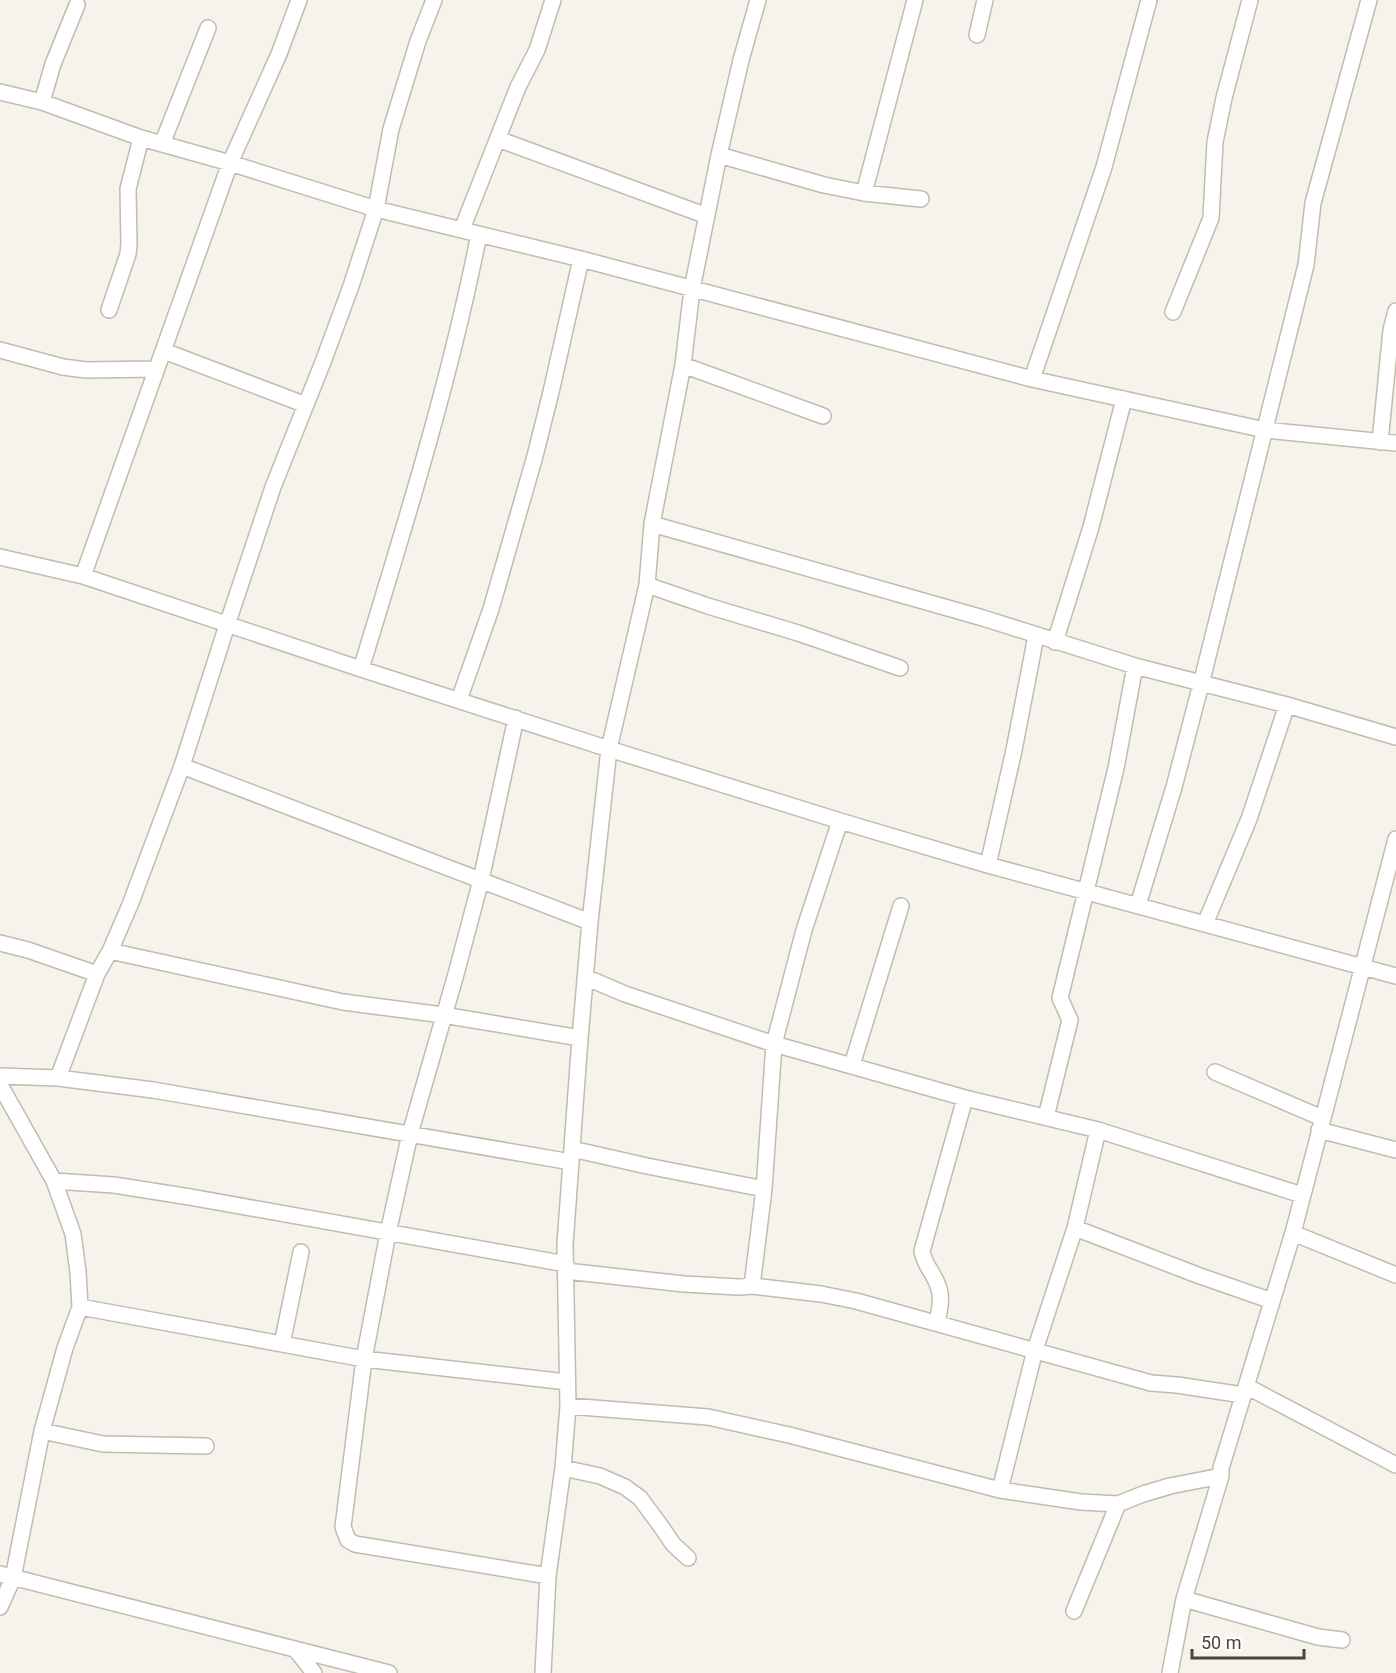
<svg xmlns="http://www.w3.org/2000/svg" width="1396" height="1673" viewBox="0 0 1396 1673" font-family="Roboto,sans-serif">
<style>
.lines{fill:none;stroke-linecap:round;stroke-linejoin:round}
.minor-casing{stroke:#c2bbae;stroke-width:18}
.minor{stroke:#fff;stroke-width:15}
</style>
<rect width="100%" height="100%" fill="#f6f3ec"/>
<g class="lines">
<g class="minor-casing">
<path id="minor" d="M977,35L985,0
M0,92L42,102L141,138L230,163L376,209L581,259L1032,379L1265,430L1396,443
M42,102L53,64L77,5
M498,139L707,216
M162,144L208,28
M719,155L824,185L864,193L921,199
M864,193L915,0
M462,229L518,87L537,50L553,0
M109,310L128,254L129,244L128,189L141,138
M1173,312L1211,218L1215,142L1224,98L1250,0
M0,350L63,367L86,370L156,369
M164,351L306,405
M683,365L823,416
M1032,379L1104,167L1149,0
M1380,442L1391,330L1396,311
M652,524L983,618L1135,666L1287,705L1396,737
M0,557L83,576L361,669L609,749L840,821L988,865L1396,976
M83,576L230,163L279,54L299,0
M647,585L708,606L798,633L900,668
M1055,642L1091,527L1124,399
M361,669C405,525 450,381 479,234
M459,700L491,609L535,456L551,392L581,259
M516,718L481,880L456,974L410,1134L388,1233L364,1359L343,1527L348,1540L355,1544L548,1576
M182,766L590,922
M988,865L1014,750L1036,636
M1138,905L1174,787L1201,684L1306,265L1313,203L1369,0
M1205,924L1249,819L1287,705
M0,943L28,950L97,974
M110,951L343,1002L443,1015L580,1038
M585,977L625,994L774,1044L965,1098L1098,1130L1302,1195
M852,1065L901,906
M1215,1072L1322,1118
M0,1076L58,1078L97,974L110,951L130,905L182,766L227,625L273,487L323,362L351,286L376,209L391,129L418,41L434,0
M58,1078L153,1090L571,1162
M0,1085L54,1181L73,1234L78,1272L80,1307L65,1348L42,1431L13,1578L0,1607
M1046,1117L1070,1020L1060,998L1116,768L1135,666
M1319,1130L1396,1150
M572,1149L647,1166L764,1189
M54,1181L114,1185L190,1197L566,1264
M1075,1228L1200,1276L1272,1301
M1293,1233L1396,1275
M566,1271L684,1284L739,1287L752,1286L821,1294L856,1301L1151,1383L1177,1385L1243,1395
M752,1286L764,1189L774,1044L804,930L840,821
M80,1307L364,1359L567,1382
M937,1323C939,1311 943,1298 938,1286C934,1273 924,1265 922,1251L965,1098
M282,1344L301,1252
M1246,1386L1396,1465
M568,1406L708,1417L789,1435L1000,1490L1081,1502L1118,1504L1143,1494L1170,1486L1221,1476
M42,1431L103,1444L206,1446
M563,1468L600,1476L625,1487L640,1498L660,1525L673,1544L688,1558
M1000,1490L1035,1350L1075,1228L1098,1130
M0,1574L389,1673
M1184,1599L1318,1637L1342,1640
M1074,1611L1118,1504
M296,1650L314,1673
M543,1673L548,1576L563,1468L568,1406L565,1244L580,1038L590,922L609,749L647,585L652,524L683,365L692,289L719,155L741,60L758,0
M1170,1673L1184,1599L1221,1476V1468L1293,1233L1396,839"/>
</g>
<use href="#minor" class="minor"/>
</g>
<path d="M1192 1649v9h112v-9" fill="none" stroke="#4b4439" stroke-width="3"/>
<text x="1201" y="1649" font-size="18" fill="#4b4439" stroke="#ffffff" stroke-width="4.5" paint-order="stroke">50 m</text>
</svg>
